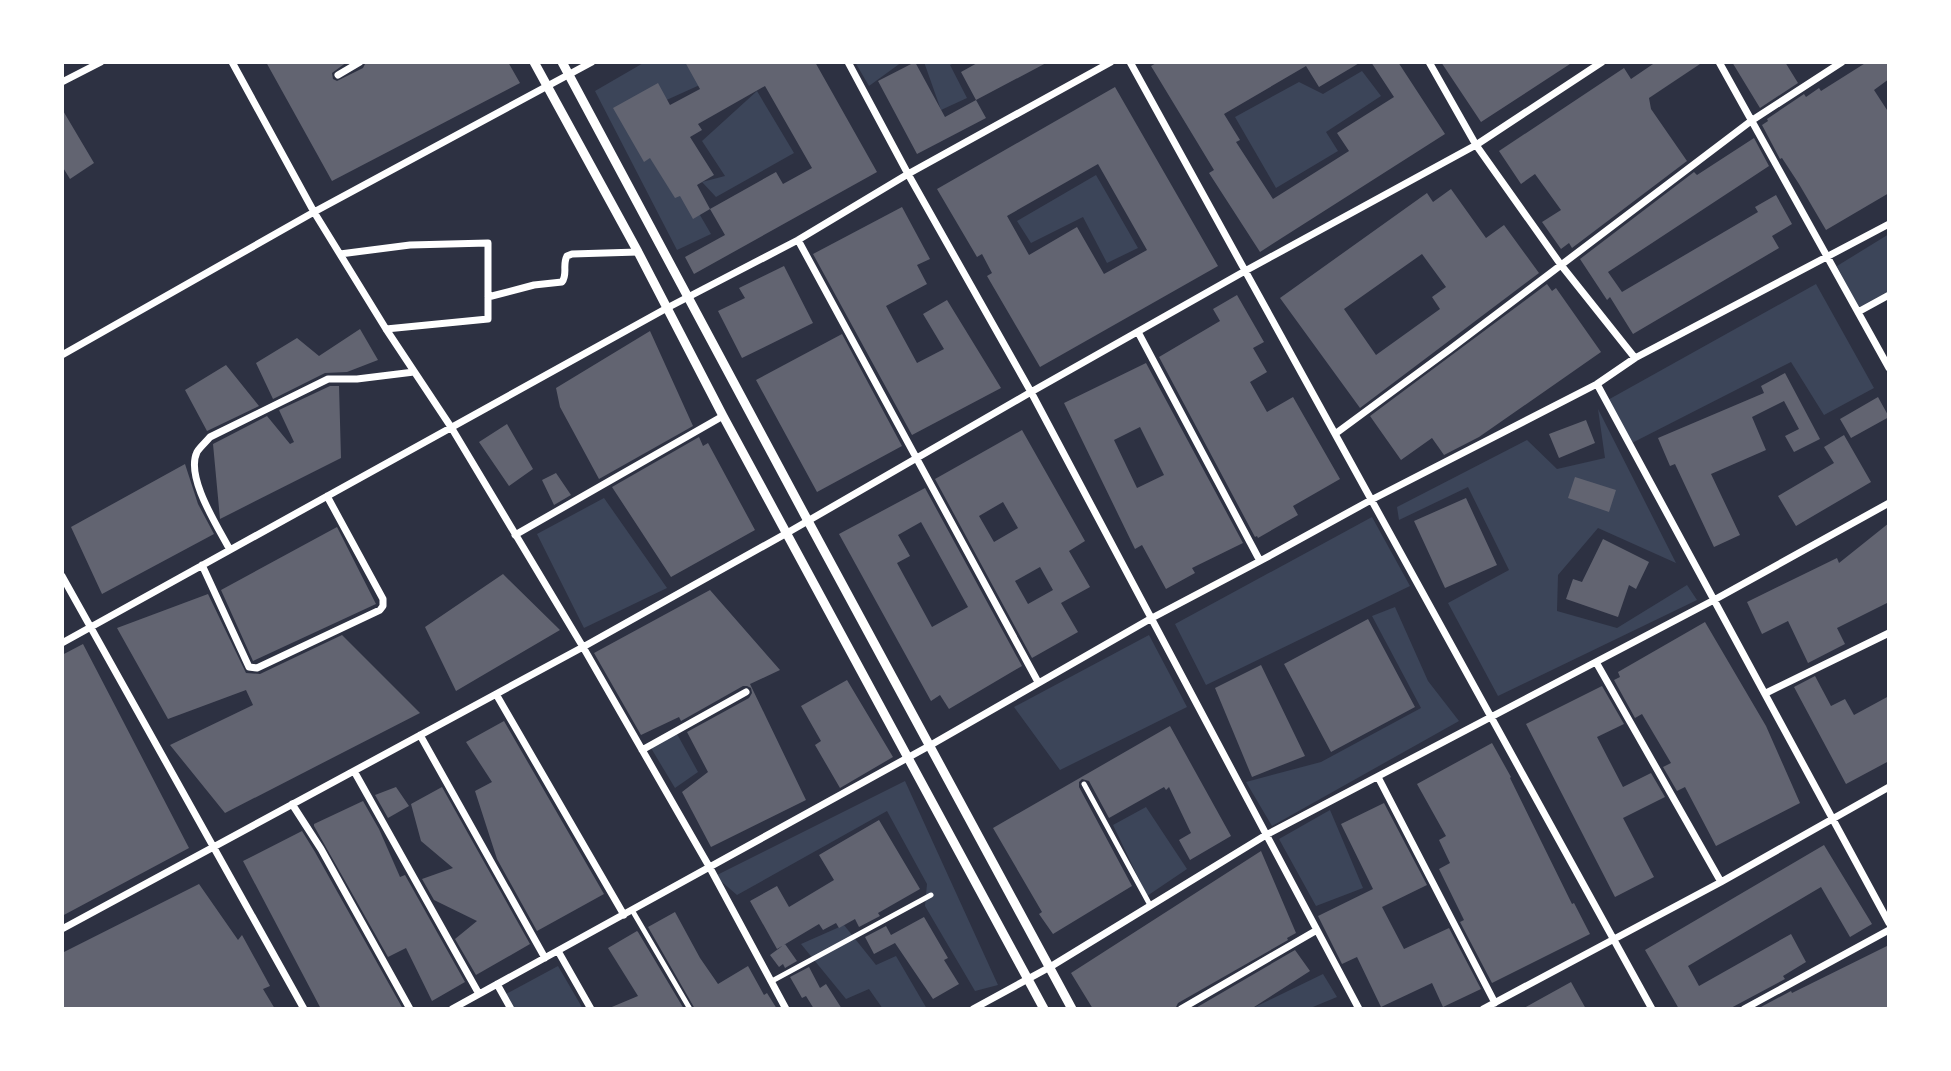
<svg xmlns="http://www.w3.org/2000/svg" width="1951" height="1071" viewBox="0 0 1951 1071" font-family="'Roboto Condensed',sans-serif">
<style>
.green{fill:#3c4559}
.building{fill:#626471;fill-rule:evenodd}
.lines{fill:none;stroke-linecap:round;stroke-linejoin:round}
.pedestrian{stroke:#fff;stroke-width:5}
.minor{stroke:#fff;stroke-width:7}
.tertiary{stroke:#fff;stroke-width:9}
</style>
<rect width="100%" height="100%" fill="#2d3142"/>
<path class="green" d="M645,62H704L713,79L640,112L711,234L677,250L595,91Z
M855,62H902L869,86Z
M924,62H956L950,65L967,98L941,110Z
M1362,71L1381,96L1326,132L1338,151L1276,188L1235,117L1299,82L1323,94Z
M757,91L794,153L716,197L702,182L725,176L702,141Z
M1096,175L1138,248L1107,263L1083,217L1031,243L1017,221Z
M1889,234V291L1858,308L1837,266Z
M1816,284L1874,388L1824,415L1791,362L1630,444L1606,401Z
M1598,409L1676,563L1598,528L1558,575L1557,611L1617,628L1687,585L1697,600L1498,696L1448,603L1509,570L1468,487L1399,520L1397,507L1527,440L1557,469L1605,458Z
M604,498L667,588L584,628L537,534Z
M1372,517L1410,586L1206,685L1175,624Z
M1395,607L1428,681L1459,721L1272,826L1246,782L1321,762L1421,708L1372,616Z
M1149,635L1187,707L1060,770L1014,707Z
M677,734L698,772L675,788L648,743Z
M905,781L998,985L975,991L925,906L927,884L887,811L737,895L715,876Z
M1146,807L1187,869L1147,896L1113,825Z
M1330,810L1363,888L1316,906L1279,839Z
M844,925L876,965L896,956L927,1009H883L869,989L846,999L801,944Z
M558,966L583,1009H515L506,994Z
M1323,974L1337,997L1308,1009L1253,1008Z"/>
<path class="building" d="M266,62H347L332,73L333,79L337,81L363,68L366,62H508L520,83L332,181Z
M685,62H815L877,172L694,274L685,257L725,235L710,209L693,219L680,196L675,198L650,158L644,162L613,108L658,83L670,105L700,89ZM765,86L812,168L783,184L776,172L710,209L697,185L714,175L690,137L702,130L698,124Z
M915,62L945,117L976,100L986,118L917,154L878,81Z
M979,62H1048L976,100L961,72Z
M1158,62H1361L1319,87L1306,66L1224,114L1240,140L1236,142L1273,199L1349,151L1337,133L1394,97L1371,62H1398L1445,134L1260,252L1209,173L1214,170L1151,66Z
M1441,62H1573L1481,122Z
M1656,62H1703L1649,98L1651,109L1687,161L1572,248L1569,243L1561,249L1542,222L1561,210L1535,174L1521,184L1499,151L1624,68L1631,79Z
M1732,62H1785L1798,83L1760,108Z
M1867,62H1889V79L1874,90L1889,113V193L1826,230L1799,184L1782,158L1780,159L1762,125L1768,121L1767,119L1804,94L1806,97L1819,88L1821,91Z
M1115,87L1218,266L1040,367L987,276L992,273L982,254L977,257L937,189ZM1098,164L1147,250L1104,274L1077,227L1029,255L1007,216Z
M62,109L94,163L70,179L62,166Z
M1754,138L1769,166L1608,272L1622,292L1758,212L1755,207L1776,195L1792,224L1772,236L1779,248L1633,334L1610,297L1607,300L1580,259L1694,172L1697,175Z
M1451,189L1486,238L1504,225L1539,273L1360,408L1280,298L1427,193L1433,202ZM1422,254L1446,287L1432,297L1440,309L1376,355L1344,309Z
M902,207L930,259L917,265L927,284L886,306L917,363L944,349L923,314L947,300L1001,388L912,435L813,254Z
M784,266L813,323L742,358L718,311L745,298L739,288Z
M1547,284L1552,291L1556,288L1601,352L1479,437L1444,455L1432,438L1401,460L1370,416Z
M1237,295L1264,342L1253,348L1267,372L1250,382L1267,412L1293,397L1340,479L1293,506L1298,515L1258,538L1257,536L1255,537L1159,357L1220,321L1213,309Z
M360,329L378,360L347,372L325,373L273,399L256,363L297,338L319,356Z
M650,331L693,426L599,479L560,407L556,388Z
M842,334L902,446L817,492L756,380Z
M1146,363L1243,543L1192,568L1195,573L1166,589L1142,545L1135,549L1064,403ZM1140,427L1164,475L1137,488L1114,440Z
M226,365L259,406L207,431L185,390Z
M1785,373L1820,439L1794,452L1785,436L1799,429L1784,401L1752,417L1766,450L1711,474L1740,535L1714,547L1675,464L1670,466L1658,438L1764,393L1761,386Z
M330,386H339L341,458L220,519L213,444L267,416L290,444L294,442L279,410Z
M1878,397L1889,417L1851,438L1840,419Z
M1586,420L1595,443L1559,458L1549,434Z
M507,424L533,469L509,486L479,442Z
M1022,430L1085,541L1069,551L1090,587L1061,603L1078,632L1032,658L935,479ZM1003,502L1018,528L994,542L979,516ZM1040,567L1053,590L1028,604L1015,581Z
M1844,435L1871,482L1796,526L1778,496L1834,463L1824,447Z
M699,437L703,446L708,443L755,530L671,577L612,487Z
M185,464L198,504L214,534L102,594L71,527Z
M556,473L571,495L554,505L542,480Z
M1575,477L1616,490L1609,512L1568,498Z
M925,488L1022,666L949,709L940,695L931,701L839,534ZM921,522L968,607L932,627L897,563L910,556L898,535Z
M1466,498L1497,565L1445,588L1414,521Z
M1889,523V602L1837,628L1845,644L1808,663L1788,621L1762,634L1747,602L1837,558L1839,563Z
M337,527L376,604L253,661L221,590Z
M1603,539L1649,562L1636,589L1629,585L1618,617L1566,599L1573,579L1582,582Z
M503,574L560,630L456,691L425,627Z
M710,590L780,670L750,684L806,800L711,847L682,792L708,772L687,732L749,698L752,693L751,688L747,686H743L681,721L679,717L641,735L594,653Z
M208,594L246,673L260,674L342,635L420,713L225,813L170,745L253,705L246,690L168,719L117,628Z
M1368,619L1415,707L1331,752L1284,664Z
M1705,622L1766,726L1800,803L1716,846L1685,787L1677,791L1663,767L1671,763L1642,714L1635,718L1614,680L1620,677L1618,672Z
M83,644L189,848L62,916V655Z
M1261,665L1305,756L1252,777L1215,688Z
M1815,676L1831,706L1845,699L1854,715L1889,696V761L1846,784L1794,687Z
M847,680L893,757L840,788L815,745L821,741L801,706Z
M1602,686L1624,724L1597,737L1623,787L1651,773L1665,797L1623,818L1654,877L1615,897L1526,724Z
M504,721L604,894L537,931L497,859L475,791L492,782L466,742Z
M1170,726L1231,836L1190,860L1179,840L1191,833L1169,787L1166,790L1164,787L1109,818L1089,781L1082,779L1079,782V787L1132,886L1053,934L1039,914L1042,912L993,828Z
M1492,743L1511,777L1510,778L1572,904L1574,903L1590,934L1492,983L1460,922L1464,920L1439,869L1450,863L1439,840L1446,836L1417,784Z
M396,787L409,806L388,818L375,795Z
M442,787L530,944L476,975L455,939L477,921L434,900L422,879L453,868L421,841L411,804Z
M363,801L379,829L400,877L405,875L465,982L432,1001L406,948L388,957L314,826V824Z
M1384,803L1427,885L1382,907L1404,949L1449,928L1481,989L1443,1007L1432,983L1381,1007L1357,957L1342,964L1318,916L1373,889L1341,824Z
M879,820L920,889L878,913L880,916L859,927L855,919L839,928L836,923L823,930L819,924L777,949L750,901L777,886L789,907L834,880L819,855Z
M302,831L315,852L403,1009H321L243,861Z
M1824,845L1872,924L1850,937L1821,887L1688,966L1699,986L1791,934L1806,962L1783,976L1785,979L1729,1009H1679L1645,950Z
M1261,851L1296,933L1287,938L1288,940L1178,1003L1175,1009H1093L1071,973Z
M199,884L238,940L242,935L270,986L263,989L275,1009H62V953Z
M675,912L700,958L718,984L748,966L764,995L767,993L777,1009H695L648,927Z
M924,917L948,958L944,960L959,984L933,999L895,943L874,954L865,937L886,926L891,935Z
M637,931L638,932L684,1009H607L638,996L608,948Z
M785,944L797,961L785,968L783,964L779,967L770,955Z
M1889,945V1009H1762L1761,1007L1791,991L1792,993Z
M1295,950L1310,971L1251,1009H1194Z
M809,967L820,988L826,984L842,1009H814L806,996L802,998L790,977Z
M1571,982L1586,1009H1522Z"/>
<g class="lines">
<path class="pedestrian" d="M1084,784L1150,905
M632,910L690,1009
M772,981L931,895"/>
<path class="minor" d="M232,62L314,212L386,329L451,427L583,647L710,868L786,1009
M848,62L908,174L1031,392L1359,1009
M1130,62L1652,1009
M1429,62L1476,145L1561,265L1635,358
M1719,62L1889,368
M338,75L360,62
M62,82L101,62
M798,240L1038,682
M340,254L410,245L488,243V319L386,329
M488,297L534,285L562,282C568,274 562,265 567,256L572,254L638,252
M1858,312L1889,295
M1138,332L1260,561
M62,355L314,212L592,62
M1597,384L1889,923
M1335,434L1449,350L1751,121L1842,62
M515,535L723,416
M230,550C218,527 185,477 197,452C200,447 206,442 210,437L328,379H357L414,372
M202,565L249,667L257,668L380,610L383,606V599L327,496
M62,576L304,1009
M62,643L667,308L798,240L908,174L1111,62
M1596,662L1721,882
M1766,693L1889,633
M496,694L624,915
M420,735L545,958
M642,750L746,692
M354,771L479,994
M1378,777L1495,1003
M292,804L321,849L410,1009
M62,929L583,647L787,533L1031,392L1245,271L1476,145L1602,62
M558,951L591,1009
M497,984L511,1009
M452,1009L929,746L1150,619L1260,561L1371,500L1597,384L1635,358L1889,224
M973,1009L1050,967L1266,835L1714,600L1889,503
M1181,1009L1317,930
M1483,1009L1721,882L1889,787
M1744,1009L1889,930"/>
<path class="tertiary" d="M534,62L638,252L723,416L1044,1009
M562,62L808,521L1072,1009"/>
</g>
<rect width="1951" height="1071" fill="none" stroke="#ffffff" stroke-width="128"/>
</svg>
